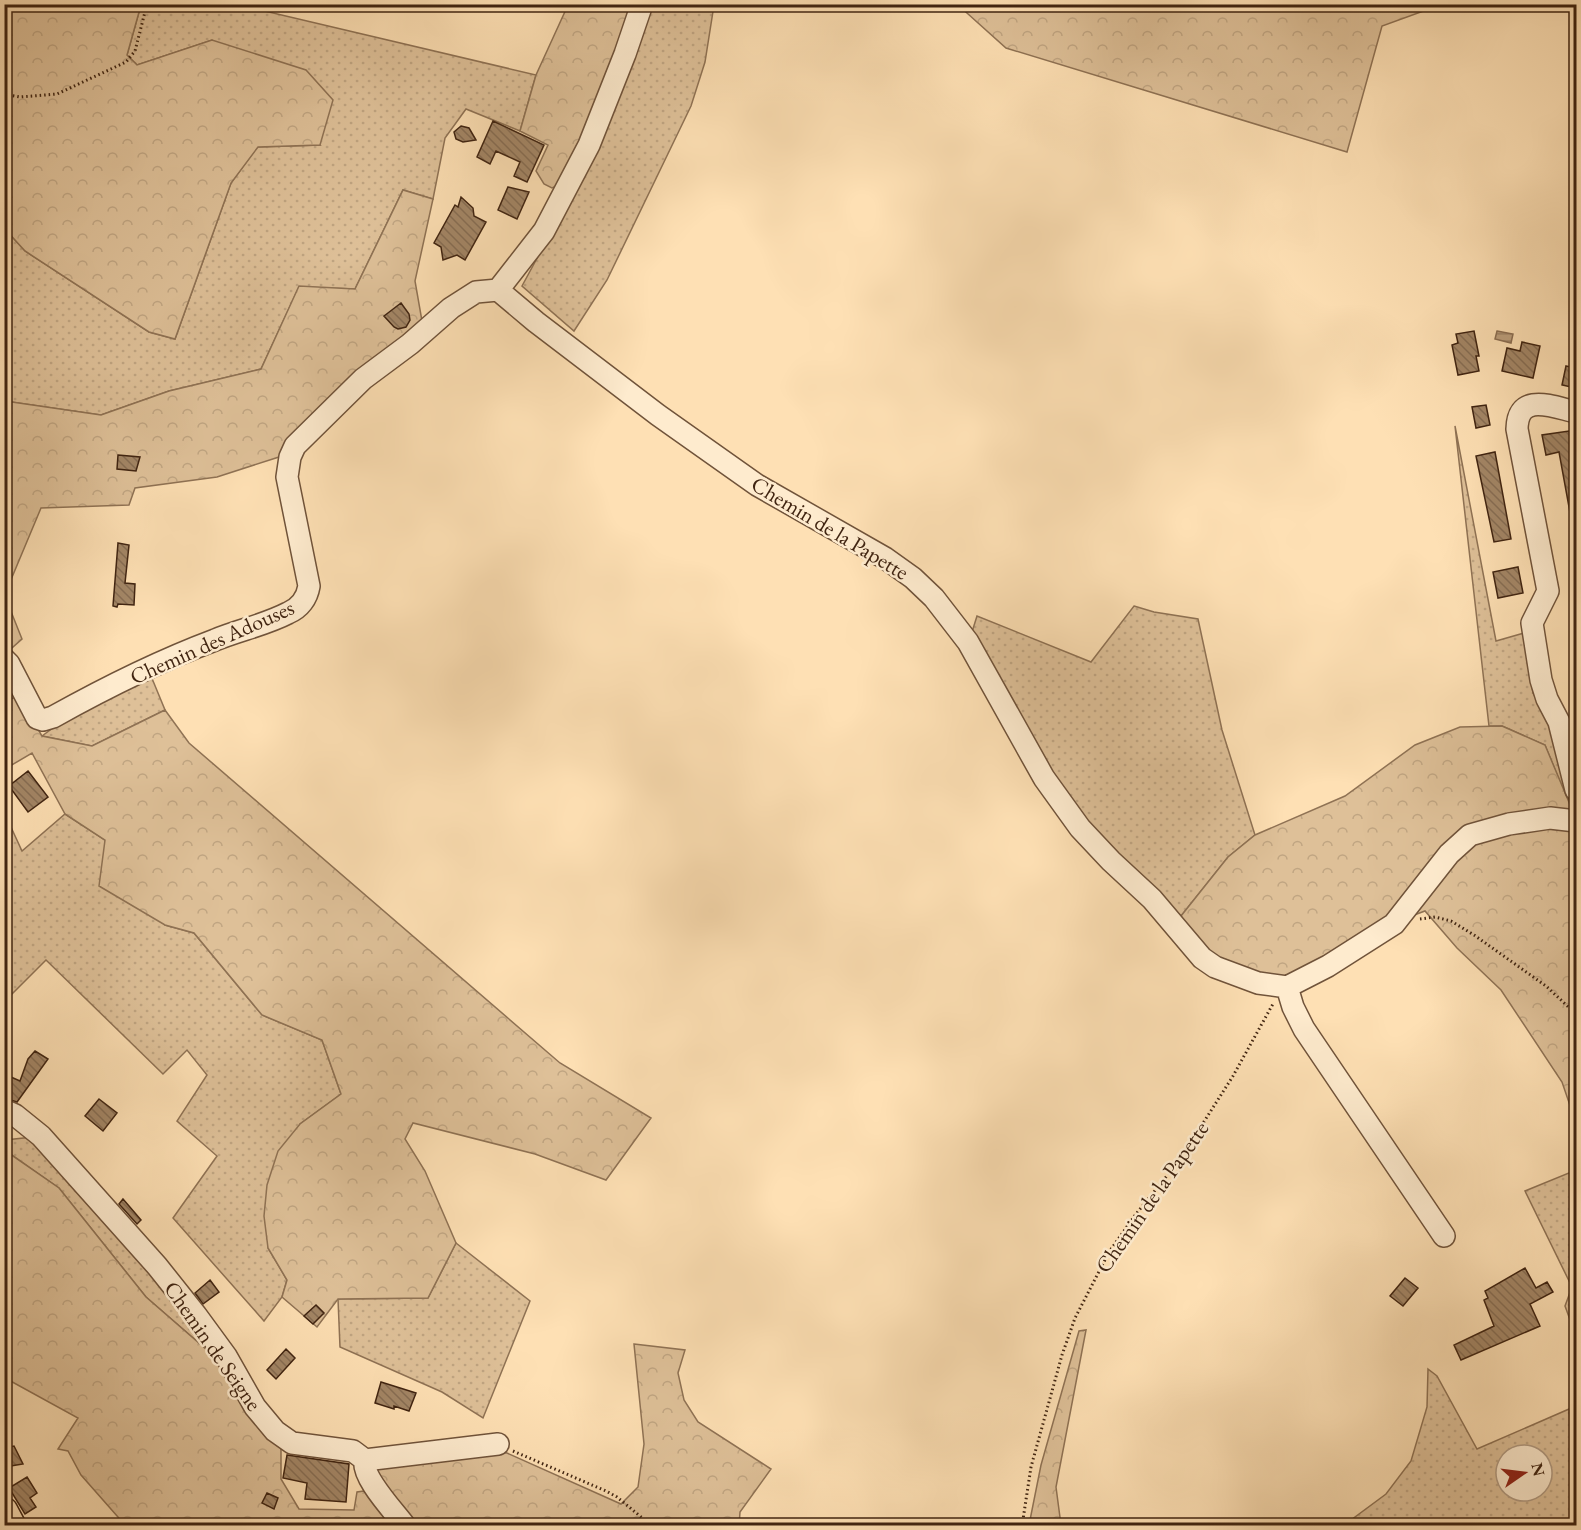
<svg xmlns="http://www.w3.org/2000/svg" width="1581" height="1530" viewBox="0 0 1581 1530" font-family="'EB Garamond',serif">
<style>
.grass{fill:url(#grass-dots);stroke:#8f7254;stroke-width:1.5;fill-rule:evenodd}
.forest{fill:url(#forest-crowns);stroke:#8f7254;stroke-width:1.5}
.water{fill:url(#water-rules);stroke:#8b6e52;stroke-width:1.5}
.building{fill:url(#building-back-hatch);stroke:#402411;stroke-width:1.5}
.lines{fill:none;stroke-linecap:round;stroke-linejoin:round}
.minor-casing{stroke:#70533a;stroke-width:24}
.major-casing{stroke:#402411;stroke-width:30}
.path{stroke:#402411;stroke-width:3;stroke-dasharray:1.5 3;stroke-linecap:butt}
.minor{stroke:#feebce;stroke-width:21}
.major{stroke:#fee0b4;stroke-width:27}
.labels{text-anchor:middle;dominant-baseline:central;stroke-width:5;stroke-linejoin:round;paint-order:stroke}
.street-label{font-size:22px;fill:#402411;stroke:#feebce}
</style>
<defs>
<pattern id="grass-dots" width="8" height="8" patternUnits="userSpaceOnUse" patternTransform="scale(1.5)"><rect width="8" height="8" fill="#dec098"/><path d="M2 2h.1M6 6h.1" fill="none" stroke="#c0a582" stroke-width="1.8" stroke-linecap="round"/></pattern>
<pattern id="forest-crowns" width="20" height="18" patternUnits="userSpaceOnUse" patternTransform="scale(1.5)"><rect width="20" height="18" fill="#dec098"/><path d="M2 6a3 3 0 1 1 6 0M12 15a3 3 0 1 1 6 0" fill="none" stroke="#c0a582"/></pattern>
<pattern id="water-rules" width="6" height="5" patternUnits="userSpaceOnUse" patternTransform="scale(1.5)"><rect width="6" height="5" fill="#bda07d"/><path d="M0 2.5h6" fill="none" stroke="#9b8265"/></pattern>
<pattern id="building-back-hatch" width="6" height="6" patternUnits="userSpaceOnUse" patternTransform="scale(1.5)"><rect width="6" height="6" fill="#a38666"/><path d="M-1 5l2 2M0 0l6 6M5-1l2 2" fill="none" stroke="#866d53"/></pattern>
</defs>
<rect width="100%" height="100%" fill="#fee0b4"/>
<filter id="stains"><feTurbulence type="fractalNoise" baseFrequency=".00333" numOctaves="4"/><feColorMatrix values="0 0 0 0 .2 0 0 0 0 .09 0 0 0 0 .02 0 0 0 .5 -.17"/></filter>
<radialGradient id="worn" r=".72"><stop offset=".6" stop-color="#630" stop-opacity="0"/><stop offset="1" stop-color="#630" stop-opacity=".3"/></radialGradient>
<path class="grass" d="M141,5H239L536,75L520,131L466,109L445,138L433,199L403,190L355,289L299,287L261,369L169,391L101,415L5,401V229L25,251L149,332L175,339L231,183L257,147L320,145L212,40L137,65L127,55Z
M650,5H714L705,62L691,106L607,280L574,331L522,286L555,225Z
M1455,426L1496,641L1524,633L1533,693L1556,734L1570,807L1545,745L1502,726H1489Z
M1134,606L1154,612L1198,619L1222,730L1255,835L1228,857L1181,916L1156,895L1061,798L972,632L977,616L1091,662Z
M151,676L165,710L92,746L42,736L83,706Z
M4,812L22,851L65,814L105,840L165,925L194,933L262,1015L322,1040L341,1094L300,1124L268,1248L287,1280L282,1297L264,1321L173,1218L217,1156L177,1121L207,1075L187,1050L163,1074L46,960L5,1001Z
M33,1137L218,1352L207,1350L146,1297L59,1188L5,1150V1140Z
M1576,1170V1336L1565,1306L1572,1287L1525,1191Z
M456,1243L530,1301L483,1418L442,1392L340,1347L338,1299L428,1298Z
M1428,1369L1437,1376L1477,1449L1576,1406V1525H1348L1351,1520L1386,1494L1411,1461L1427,1407ZM1506,1455H1542V1491H1506Z"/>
<path class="forest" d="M5,4L141,5L127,55L137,65L212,40L306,70L333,100L320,145L258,147L231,183L175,339L149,332L25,251L5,229Z
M568,5H633L565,182L552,188L544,184L536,171L548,145L520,131L536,75Z
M958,5V4L1440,5L1382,26L1347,152L1006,48Z
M403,190L433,199L415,281L422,321L336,391L282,456L217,477L135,488L129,505L41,508L5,594V401L101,415L169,391L261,369L299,286L355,289Z
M4,594L22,639L5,654Z
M19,696L42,736L92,746L165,710L189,743L560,1063L651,1118L606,1180L535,1154L413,1123L405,1139L425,1171L456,1243L428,1298L338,1299L317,1327L282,1297L287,1280L268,1248L264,1216L267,1185L278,1151L300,1124L341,1094L322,1040L262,1015L194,933L165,925L99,886L105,840L65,814L32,753L5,769V701Z
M1502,726L1545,745L1576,819V1123L1562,1082L1501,990L1457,948L1425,911L1371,931L1288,979C1255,977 1219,965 1197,941C1190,934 1186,924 1181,916L1228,857L1255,835L1345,796L1415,745L1460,727Z
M4,1150L59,1188L146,1297L207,1350L218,1352L281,1444V1479L299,1509L354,1510L357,1492L371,1490L399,1525H125L81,1475L68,1451L58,1449L78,1418L5,1378Z
M1086,1330L1056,1487L1061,1525H1029L1041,1465L1079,1331Z
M634,1344L685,1350L678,1373L684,1400L698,1422L771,1469L740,1512L739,1526L413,1525L378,1476V1469L489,1450L507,1453L621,1504L638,1487L644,1444Z"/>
<path class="water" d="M1497,331L1513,334L1511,343L1495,339Z"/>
<path class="building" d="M493,121L544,145L527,182L514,176L520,162L496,151L490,164L477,157Z
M461,126L469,128L476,140L463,142L456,139L454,132Z
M508,187L529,192L517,219L498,210Z
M461,197L473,208L474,216L486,222L465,260L457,255L443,260L441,247L434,243L455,205L458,207Z
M401,303L409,314L410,320L406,327L398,329L394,327L384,316Z
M1474,331L1479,356H1476L1479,371L1458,375L1452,345L1458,343L1456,334Z
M1522,342L1540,346L1533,378L1502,371L1507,348L1520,351Z
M1566,366L1576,368V388L1562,385Z
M1486,405L1490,425L1476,428L1472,407Z
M1569,431L1570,434L1576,433V517L1571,518L1559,452L1546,455L1542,435Z
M1495,452L1511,539L1494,542L1476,456Z
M118,455L140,457L136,471L117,469Z
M118,543L129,545L125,583L135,584L134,605L118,604L117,607L113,606Z
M1518,567L1523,593L1498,598L1493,572Z
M28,771L48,797L28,812L9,786Z
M35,1051L48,1059L17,1102L4,1098V1074L20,1081L28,1059Z
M99,1099L117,1113L103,1131L85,1116Z
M123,1199L141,1220L137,1224L119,1204Z
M1525,1268L1536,1288L1547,1282L1553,1292L1530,1304L1540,1326L1461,1360L1454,1345L1494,1326L1484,1300L1488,1298L1485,1291Z
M1405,1278L1418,1288L1403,1306L1390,1296Z
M210,1280L219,1292L203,1304L195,1293Z
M316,1305L324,1313L313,1324L304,1316Z
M286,1349L295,1358L276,1379L267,1370Z
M381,1382L416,1393L409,1411L394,1406V1409L375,1403Z
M14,1446L23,1464L4,1467V1448Z
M287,1455L349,1464L346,1502L305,1499L307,1483L283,1478Z
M27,1477L37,1493L30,1498L36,1507L25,1514L9,1488Z
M267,1493L278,1498L274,1509L262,1503Z"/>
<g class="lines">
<g class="minor-casing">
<path id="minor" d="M498,290L544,231L589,145L625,54L642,4
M1576,412C1553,407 1518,391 1517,429L1548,591L1532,623L1541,680L1547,699L1559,722L1576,790
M4,659L9,664L37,718L43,720L53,717C105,688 159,661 215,640C239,630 265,625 288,613C300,608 307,598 309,586L287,477L290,457L295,446L363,379L410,344L451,308L476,292L498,290L536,322L658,415L757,485L885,558L913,578L934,598L968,642L1044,778L1080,828L1111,861L1152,899L1202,958L1215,967L1258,983L1287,987L1328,966L1394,924L1449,854L1470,835L1509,824L1550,818L1576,821
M1287,987L1293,1007L1304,1029L1444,1236
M4,1110L15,1115L41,1136L157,1266L196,1315L226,1356L255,1407L275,1431L292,1443L353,1451L365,1460
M365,1460L498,1444
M365,1460C361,1477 394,1511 405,1526"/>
</g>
<g class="major-casing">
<path id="major" d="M4,1511L12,1526"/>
</g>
<path class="path" d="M4,94L20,97L57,94L126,62L135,51L147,4
M1420,919L1435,917L1451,921L1474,935L1546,986L1576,1014
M513,1451L606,1491L617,1497L652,1526
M1022,1526L1031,1467L1062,1355L1075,1318L1109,1252L1136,1214L1179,1161L1233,1076L1274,1002"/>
<use href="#minor" class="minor"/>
<use href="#major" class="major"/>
</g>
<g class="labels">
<g class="street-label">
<text transform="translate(830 528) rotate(31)">Chemin de la Papette</text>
<text transform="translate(212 642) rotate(-24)">Chemin des Adouses</text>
<text transform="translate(1152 1197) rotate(-55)">Chemin de la Papette</text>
<text transform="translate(213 1346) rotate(55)">Chemin de Seigne</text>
</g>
</g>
<rect width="1581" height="1530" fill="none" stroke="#fee0b4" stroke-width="24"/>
<rect x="6" y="6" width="1569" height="1518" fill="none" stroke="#402411" stroke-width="3"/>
<rect x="12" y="12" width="1557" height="1506" fill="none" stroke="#402411" stroke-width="1.5"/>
<g transform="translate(1524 1473) rotate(76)"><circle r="28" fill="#feebce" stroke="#b29b82" stroke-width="1.5"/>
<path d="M0-4.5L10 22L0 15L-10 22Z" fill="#8f2418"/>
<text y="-9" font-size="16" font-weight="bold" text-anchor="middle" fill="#402411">N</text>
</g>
<rect width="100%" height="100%" filter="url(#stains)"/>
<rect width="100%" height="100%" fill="url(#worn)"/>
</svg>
